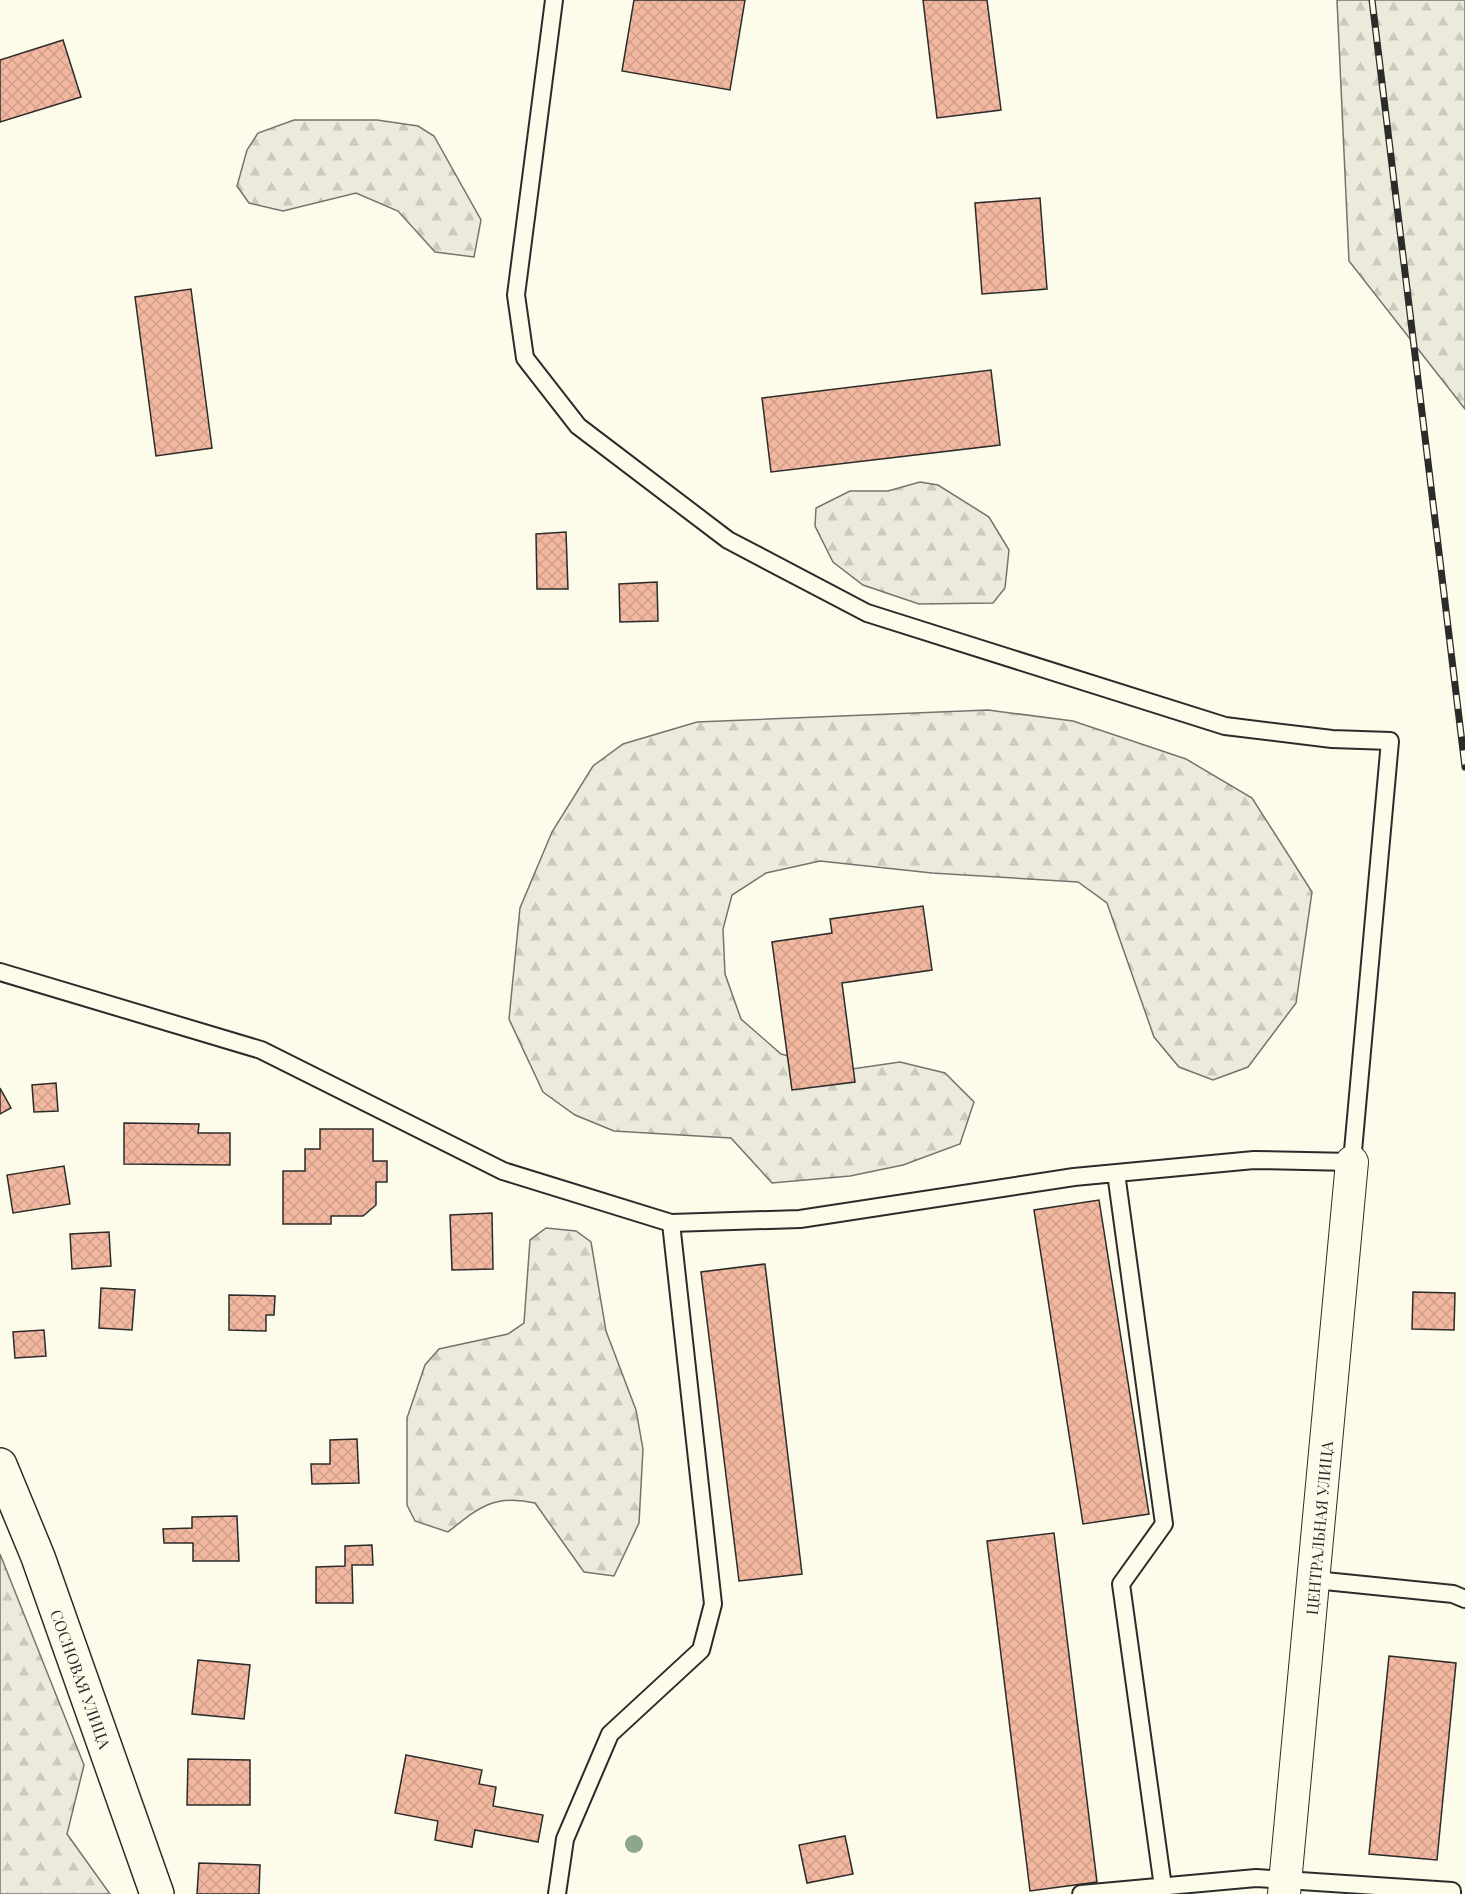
<svg xmlns="http://www.w3.org/2000/svg" width="1465" height="1894" viewBox="0 0 1465 1894" font-family="'Playfair Display',serif">
<style>
.forest{fill:url(#forest-firs);stroke:#74746e;stroke-width:1.5}
.building{fill:url(#building-cross-hatch);stroke:#2b2b2b;stroke-width:1.5}
.lines{fill:none;stroke-linecap:round;stroke-linejoin:round}
.service-casing{stroke:#2b2b2b;stroke-width:20}
.minor-casing{stroke:#2b2b2b;stroke-width:34}
.tertiary-casing{stroke:#2b2b2b;stroke-width:36}
.service{stroke:#fdfbea;stroke-width:16}
.minor{stroke:#fdfbea;stroke-width:32}
.tertiary{stroke:#fdfbea;stroke-width:33}
.rail-casing{stroke:#2b2b2b;stroke-width:7}
.rail{stroke:#fdfbea;stroke-width:4.5;stroke-dasharray:14;stroke-linecap:butt}
.tree{fill:#8ea78a}
.labels{text-anchor:middle;dominant-baseline:central;stroke-width:4.5;stroke-linejoin:round;paint-order:stroke}
.street-label{font-size:16px;fill:#2b2b2b;stroke:#fdfbea}
</style>
<defs>
<pattern id="forest-firs" width="22" height="20" patternUnits="userSpaceOnUse" patternTransform="scale(1.5)"><rect width="22" height="20" fill="#ecebdb"/><path d="M5 1l3.5 6h-7zM16 11l3.5 6h-7z" fill="#cbcabc"/></pattern>
<pattern id="building-cross-hatch" width="8" height="8" patternUnits="userSpaceOnUse" patternTransform="scale(1.5)"><rect width="8" height="8" fill="#f2b8a0"/><path d="M0 0l8 8M0 8l8-8" fill="none" stroke="#d09e8a"/></pattern>
</defs>
<rect width="100%" height="100%" fill="#fdfbea"/>
<path class="forest" d="M1337,0H1465V409L1349,261Z
M294,120H377L418,126L434,136L481,220L474,257L435,252L398,211L356,193L283,211L249,203L237,186L247,150L258,133Z
M920,482L938,485L989,517L1009,550L1005,588L993,603L919,604L863,585L833,562L815,526L816,508L850,491H888Z
M988,710L1073,721L1186,759L1252,798L1312,892L1296,1003L1248,1067L1213,1080L1179,1067L1154,1037L1107,903L1078,882L932,873L820,861L766,873L732,895L723,929L725,974L741,1019L781,1054L845,1070L900,1062L945,1073L974,1102L960,1144L903,1165L850,1176L772,1183L731,1138L614,1131L575,1115L543,1092L509,1019L520,908L552,832L593,766L623,744L697,722Z
M546,1228L576,1231L591,1242L606,1331L636,1410L643,1449L639,1523L614,1576L584,1572L535,1503C494,1494 479,1507 448,1532L415,1521L407,1505V1418L425,1365L439,1349L508,1334L524,1323L530,1240Z
M0,1554L84,1765L67,1834L110,1894H0Z"/>
<path class="building" d="M634,0H745L730,90L622,71Z
M923,0H987L1001,110L937,118Z
M63,40L81,97L0,122V60Z
M1040,198L1047,289L982,294L975,203Z
M191,289L212,448L156,456L135,297Z
M991,370L1000,445L771,472L762,398Z
M566,532L568,589H537L536,534Z
M657,582L658,621L620,622L619,584Z
M923,906L932,970L842,983L855,1082L792,1090L772,942L832,933L830,919Z
M56,1083L58,1111L34,1112L32,1085Z
M0,1088L11,1108L0,1114Z
M124,1123L199,1124L198,1133H230V1165L124,1164Z
M320,1129H373V1161H387V1182H376V1205L363,1216H331V1224H283V1171H305V1149H320Z
M64,1166L70,1204L13,1213L7,1175Z
M1099,1200L1149,1514L1083,1524L1034,1210Z
M492,1213L493,1269L452,1270L450,1215Z
M109,1232L111,1266L72,1269L70,1234Z
M765,1264L802,1574L739,1581L701,1272Z
M101,1288L135,1290L132,1330L99,1328Z
M1413,1292L1455,1293L1454,1330L1412,1329Z
M229,1295L275,1296L274,1315H266V1331L229,1330Z
M44,1330L46,1356L15,1358L13,1332Z
M357,1439L359,1483L312,1484L311,1464H330V1440Z
M237,1516L239,1561H193V1543H164L163,1529L192,1528V1517Z
M1054,1533L1097,1882L1030,1891L987,1541Z
M372,1545L373,1565H352L353,1603H316V1567L345,1566V1546Z
M1389,1656L1456,1663L1437,1860L1369,1854Z
M198,1660L250,1665L244,1719L192,1714Z
M406,1755L482,1770L479,1784L496,1787L493,1806L543,1815L538,1842L475,1830L472,1847L435,1840L438,1821L395,1813Z
M188,1759L250,1760V1805H187Z
M845,1836L853,1874L807,1883L799,1845Z
M199,1863L260,1865L259,1894H197Z"/>
<g class="lines">
<g class="service-casing">
<path id="service" d="M0,972L261,1050L503,1171L671,1223L800,1219L1074,1177L1254,1160L1352,1162L1390,741L1332,739L1225,726L867,613L728,540L578,426L525,358L516,295L554,0
M1116,1173L1164,1524L1121,1584L1163,1887
M1315,1580L1453,1594L1465,1599
M557,1894L565,1839L610,1734L701,1650L713,1604L671,1223
M1081,1894L1256,1878L1452,1891V1894"/>
</g>
<g class="minor-casing">
<path id="minor" d="M1284,1894L1352,1162"/>
</g>
<g class="tertiary-casing">
<path id="tertiary" d="M0,1465L38,1557L157,1894"/>
</g>
<use href="#service" class="service"/>
<use href="#minor" class="minor"/>
<use href="#tertiary" class="tertiary"/>
<g class="rail-casing">
<path id="rail" d="M1372,0L1465,767"/>
</g>
<use href="#rail" class="rail"/>
</g>
<circle class="tree" cx="634" cy="1844" r="9"/>
<g class="labels">
<g class="street-label">
<text transform="translate(1319 1528) rotate(-85)">ЦЕНТРАЛЬНАЯ УЛИЦА</text>
<text transform="translate(81 1679) rotate(70)">СОСНОВАЯ УЛИЦА</text>
</g>
</g>
</svg>
